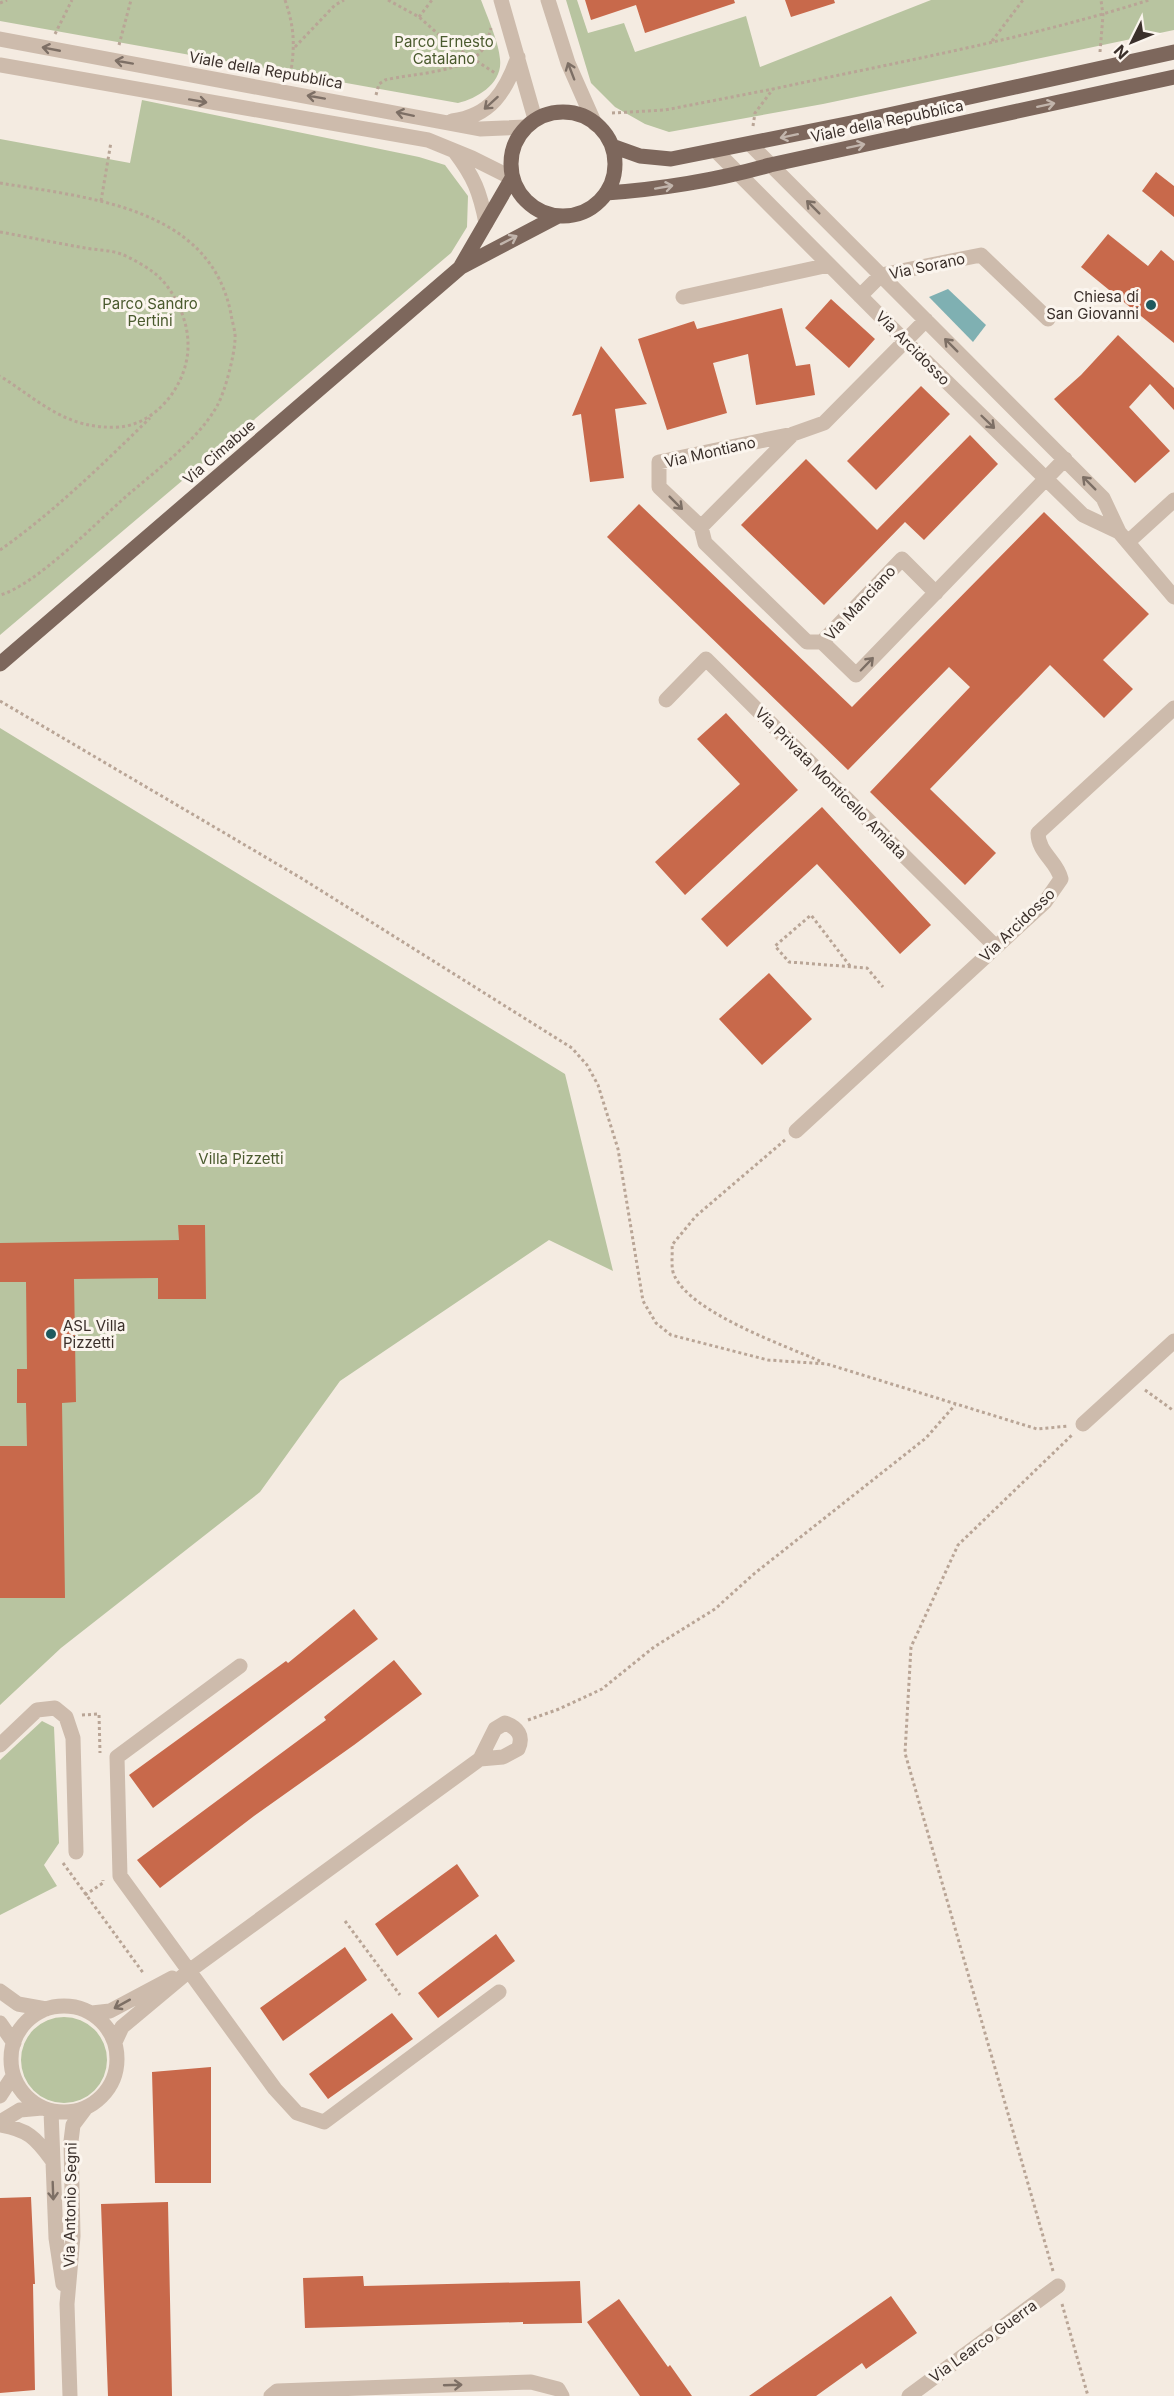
<svg xmlns="http://www.w3.org/2000/svg" width="1174" height="2396" viewBox="0 0 1174 2396" font-family="Inter,sans-serif">
<style>
.green{fill:#b8c4a0}
.water{fill:#7fb0b2}
.building{fill:#c8694b}
.lines{fill:none;stroke-linecap:round;stroke-linejoin:round}
.path{stroke:#b9a596;stroke-width:3;stroke-dasharray:3 3;stroke-linecap:butt}
.minor{stroke:#cdbbac;stroke-width:15}
.major{stroke:#7d675c;stroke-width:15}
.oneway{stroke:#7d6f65}
.oneway2{stroke:#c2b5ac}
.poi-dot{fill:#1f5a5e;stroke:#fbf5ee;stroke-width:2}
.labels{text-anchor:middle;dominant-baseline:central;stroke-width:6;stroke-linejoin:round;paint-order:stroke}
.park-label{font-size:15px;fill:#4a5a2e;stroke:#fbf5ee}
.street-label{font-size:15px;fill:#3b302b;stroke:#fbf5ee}
.poi-label{font-size:15px;fill:#3b302b;stroke:#fbf5ee;text-anchor:end}
</style>
<rect width="100%" height="100%" fill="#f4ebe1"/>
<path class="green" d="M0,0H481C487,16 499,43 500,59C503,83 478,98 458,103L0,21Z
M566,0H577L588,33L624,23L635,52L746,16L760,67L931,0H1174V30L823,104L669,132L645,124L615,107L591,83Z
M142,100L419,157L445,165L468,196L467,227L451,253L0,635V139L130,163Z
M0,728L565,1074L613,1271L549,1240L340,1381L260,1492L61,1648L0,1705Z
M42,1721L54,1727L59,1843L44,1865L57,1886L0,1915V1760Z
M21 2060a43 43 0 1 1 86 0a43 43 0 1 1-86 0Z"/>
<path class="water" d="M948,289L986,325L973,342L929,297Z"/>
<path class="building" d="M585,0H734L735,3L645,33L636,5L591,20Z
M785,0H834L835,3L791,17Z
M1156,172L1174,186V217L1142,191Z
M1108,234L1148,266L1161,250L1174,261V343L1081,267Z
M831,299L875,339L849,368L805,328Z
M782,308L796,366L810,364L815,395L756,405L748,354L713,363L727,413L667,430L638,339L694,321L697,329Z
M1118,335L1174,388V410L1150,384L1129,407L1170,451L1135,483L1054,399L1081,375Z
M601,346L647,404L615,409L624,478L590,482L581,414L572,416Z
M921,386L950,414L876,490L847,461Z
M970,435L998,464L924,540L905,522L824,605L741,525L806,459L877,530Z
M639,504L852,707L1044,512L1149,614L1103,660L1133,689L1104,718L1050,665L930,789L996,853L965,885L870,792L970,687L949,667L848,770L607,537Z
M726,713L798,790L685,895L655,862L740,784L697,739Z
M822,807L931,925L900,954L817,864L727,947L701,919Z
M769,973L812,1019L762,1065L719,1019Z
M178,1225H205L206,1299H158V1278L74,1279L76,1402L62,1403L65,1598H0V1446H27L26,1403H17V1369H27L26,1282H0V1243L179,1240Z
M354,1609L378,1639L153,1808L129,1775L286,1661L288,1663Z
M394,1660L422,1694L354,1745L254,1816L160,1888L137,1860L326,1720L324,1717Z
M457,1864L479,1896L397,1956L375,1924Z
M496,1934L515,1961L438,2018L418,1993Z
M345,1947L367,1980L283,2041L260,2008Z
M392,2013L413,2039L328,2099L309,2074Z
M211,2067V2183H155L152,2072Z
M31,2197L35,2284H33L35,2390L0,2393V2198Z
M168,2202L172,2396H108L101,2204Z
M363,2276L364,2286L580,2281L582,2323L523,2324V2322L305,2328L303,2278Z
M891,2296L917,2333L866,2369L862,2363L816,2396H749Z
M619,2299L668,2367L670,2365L692,2396H640L587,2322Z"/>
<g class="lines">
<path class="path" d="M285,0C295,29 295,47 290,77
M388,0L419,17L446,41L495,73
M0,3L7,0
M419,17L432,0
M55,34L72,0
M992,41L1023,0
M119,45L131,0
M295,47L335,5L344,0
M1100,52L1103,15L1101,0
M376,95L379,84L385,80C413,73 470,73 485,46C488,41 489,34 491,28
M612,113L665,110L773,89
M753,126L755,113L773,89C898,62 1027,39 1149,0
M0,183C88,198 210,206 231,314C232,322 236,332 235,340C234,357 225,392 217,406C197,442 152,473 121,501C93,526 34,586 0,595
M101,201L111,142
M0,232C28,237 57,243 85,248C97,250 110,250 121,254C130,257 154,271 160,278C176,294 188,321 188,344C189,382 158,424 119,427C66,430 40,401 0,376
M0,550C54,512 103,464 150,418
M0,701L301,878L572,1048L587,1065L598,1085L618,1149L643,1301L656,1323L671,1335L768,1360L827,1364L1037,1429L1069,1426
M850,966L811,915L775,946L789,962L867,968L883,987
M785,1140L696,1216L672,1245C673,1254 670,1269 675,1277C694,1314 784,1345 822,1362
M1145,1390L1174,1411
M82,1715L99,1714L100,1753
M528,1720L559,1709L602,1689L654,1647L715,1609L755,1573L926,1438L955,1405
M63,1863L144,1974
M85,1895L103,1883V1880
M345,1921L400,1995
M1053,2271L905,1753L911,1647L958,1545L1073,1434
M1062,2304L1088,2396"/>
<path class="minor" d="M501,0L535,119
M548,0L568,63L595,124
M0,39L480,129L525,127
M0,65L428,140L472,158L512,178
M452,121C491,116 506,91 518,57
M750,144L1103,498L1119,532L1174,597
M716,151L905,341L1083,515L1119,532
M455,152C474,177 480,192 486,223
M860,296L881,275L981,255L1048,319
M683,297L829,265
M793,434L701,527L659,487V462L793,434L824,423L926,320
M701,527L705,543L807,642H822
M1128,542L1174,500
M936,593L902,559L822,642L856,675L1065,459
M666,700L706,659L996,947
M796,1131L1045,902L1061,879C1057,861 1038,853 1038,833L1174,708
M1083,1424L1174,1341
M240,1666L117,1757L120,1876L275,2089L297,2113L324,2122L499,1992
M0,1745L37,1710L55,1708L66,1717L73,1738L76,1852
M0,1991L18,2004L46,2009
M11 2059a53 53 0 1 1 106 0a53 53 0 1 1-106 0Z
M92,2013L110,2011L172,1978
M0,2023L14,2043
M115,2042L122,2027L189,1971L480,1759L495,1729L505,1723C518,1728 524,1736 518,1749L503,1757L480,1759
M0,2096L13,2076
M51,2111L56,2238L63,2284
M0,2122L20,2110L42,2108
M0,2125C28,2130 35,2137 52,2160
M70,2396L67,2304L73,2236L71,2141L73,2125L85,2109
M271,2396L277,2391L531,2382L558,2389L562,2396
M909,2396L1058,2286"/>
<path class="major" d="M511 164a52 52 0 1 1 104 0a52 52 0 1 1-104 0Z
M612,146L640,156L671,159L861,121L1174,52
M606,193C661,189 717,180 770,165L1174,77
M461,266L512,178
M0,664L461,267L558,216"/>
</g>
<defs><path id="oneway-shaft" d="M-6 0H5M1.5-3L5.5 0L1.5 3" fill="none" stroke-width="1.6" stroke-linecap="round" stroke-linejoin="round" transform="scale(1.5)"/></defs>
<g class="oneway">
<use href="#oneway-shaft" transform="translate(51 49) rotate(-169)"/>
<use href="#oneway-shaft" transform="translate(124 62) rotate(-170)"/>
<use href="#oneway-shaft" transform="translate(571 71) rotate(-111)"/>
<use href="#oneway-shaft" transform="translate(316 97) rotate(-170)"/>
<use href="#oneway-shaft" transform="translate(198 101) rotate(10)"/>
<use href="#oneway-shaft" transform="translate(491 103) rotate(138)"/>
<use href="#oneway-shaft" transform="translate(405 114) rotate(-168)"/>
<use href="#oneway-shaft" transform="translate(813 207) rotate(-135)"/>
<use href="#oneway-shaft" transform="translate(951 345) rotate(-135)"/>
<use href="#oneway-shaft" transform="translate(988 422) rotate(44)"/>
<use href="#oneway-shaft" transform="translate(1089 483) rotate(-135)"/>
<use href="#oneway-shaft" transform="translate(676 503) rotate(45)"/>
<use href="#oneway-shaft" transform="translate(867 664) rotate(-46)"/>
<use href="#oneway-shaft" transform="translate(122 2004) rotate(151)"/>
<use href="#oneway-shaft" transform="translate(53 2191) rotate(88)"/>
<use href="#oneway-shaft" transform="translate(453 2385) rotate(-2)"/>
</g>
<g class="oneway2">
<use href="#oneway-shaft" transform="translate(1046 105) rotate(-12)"/>
<use href="#oneway-shaft" transform="translate(789 136) rotate(168)"/>
<use href="#oneway-shaft" transform="translate(856 146) rotate(-12)"/>
<use href="#oneway-shaft" transform="translate(664 187) rotate(-10)"/>
<use href="#oneway-shaft" transform="translate(509 240) rotate(-27)"/>
</g>
<g class="poi-dot">
<circle cx="1151" cy="305" r="6"/>
<circle cx="51" cy="1334" r="6"/>
</g>
<g class="labels">
<g class="park-label">
<text x="444" y="41">Parco Ernesto<tspan x="444" dy="17">Catalano</tspan></text>
<text x="150" y="303">Parco Sandro<tspan x="150" dy="17">Pertini</tspan></text>
<text x="241" y="1158">Villa Pizzetti</text>
</g>
<g class="street-label">
<text transform="translate(266 70) rotate(10)">Viale della Repubblica</text>
<text transform="translate(887 121) rotate(-12)">Viale della Repubblica</text>
<text transform="translate(927 266) rotate(-12)">Via Sorano</text>
<text transform="translate(913 348) rotate(45)">Via Arcidosso</text>
<text transform="translate(219 452) rotate(-41)">Via Cimabue</text>
<text transform="translate(710 452) rotate(-13)">Via Montiano</text>
<text transform="translate(860 603) rotate(-47)">Via Manciano</text>
<text transform="translate(831 783) rotate(45)">Via Privata Monticello Amiata</text>
<text transform="translate(1017 925) rotate(-44)">Via Arcidosso</text>
<text transform="translate(70 2205) rotate(-89)">Via Antonio Segni</text>
<text transform="translate(983 2341) rotate(-36)">Via Learco Guerra</text>
</g>
<g class="poi-label">
<text x="1139" y="296">Chiesa di<tspan x="1139" dy="17">San Giovanni</tspan></text>
<text x="63" y="1325" text-anchor="start">ASL Villa<tspan x="63" dy="17">Pizzetti</tspan></text>
</g>
</g>
<g transform="translate(1132 42) rotate(227)" stroke="#fbf5ee" stroke-width="4.5" paint-order="stroke">
<path d="M0-4.5L10 22L0 15L-10 22Z" fill="#3b302b"/>
<text y="-9" font-size="16" font-weight="bold" text-anchor="middle" fill="#3b302b">N</text>
</g>
</svg>
